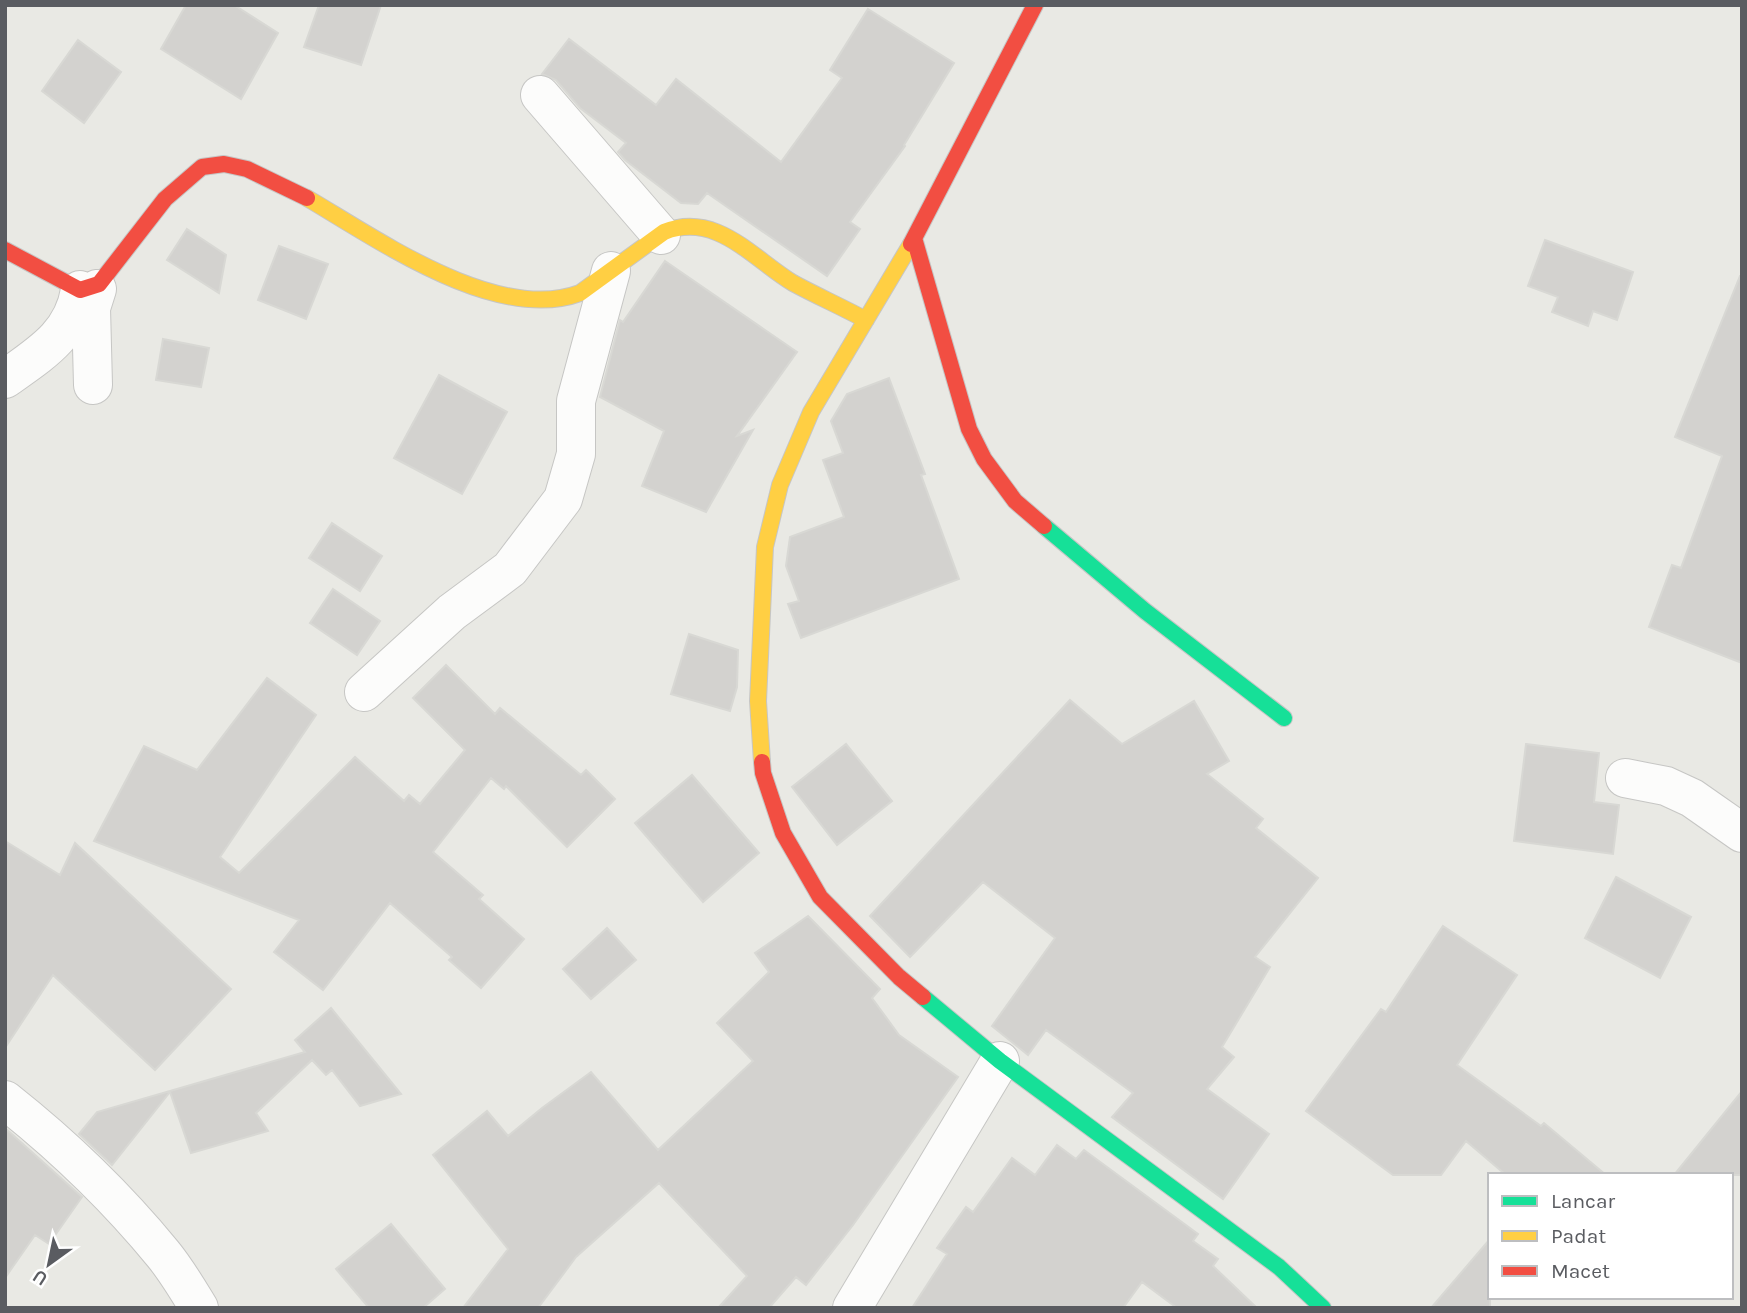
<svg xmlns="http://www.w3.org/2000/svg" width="1747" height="1313" viewBox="0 0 1747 1313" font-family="Karla,sans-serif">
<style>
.building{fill:#d3d2cf;stroke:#d8d8d4;stroke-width:2}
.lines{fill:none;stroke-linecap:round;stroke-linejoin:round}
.street-casing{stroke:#c6c6c4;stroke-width:40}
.fast-casing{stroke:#c6c6c5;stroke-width:18}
.slow-casing{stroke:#c6c6c5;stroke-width:18}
.jam-casing{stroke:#c6c6c5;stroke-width:18}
.street{stroke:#fcfcfb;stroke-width:38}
.fast{stroke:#16e098;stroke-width:16}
.slow{stroke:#ffcf43;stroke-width:16}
.jam{stroke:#f24e42;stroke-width:16}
</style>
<rect width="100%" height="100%" fill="#e9e9e4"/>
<path class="building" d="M186,5H234L278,33L241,99L161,49Z
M319,5H381L361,65L304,47Z
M868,9L954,63L904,145L905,146L850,222L860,229L827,276L707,193L698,204L681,203L625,160L618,152L626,143L580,108L556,80L542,74L569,39L656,105L676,79L781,162L842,78L830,70Z
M78,40L121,72L84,123L42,91Z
M187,229L226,255L219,293L167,260Z
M1545,240L1633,272L1617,320L1593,311L1588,326L1552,312L1558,297L1528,286Z
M279,246L328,264L306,319L258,300Z
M665,261L797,352L737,436L753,430L706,512L642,486L664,431L600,397L620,320L623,322Z
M1740,276H1742V663L1649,627L1672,565L1681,568L1722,456L1675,437Z
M163,339L209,348L201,387L156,380Z
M439,375L507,412L462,494L394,458Z
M889,378L925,474L921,475L959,579L801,638L788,604L799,601L786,566L790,537L844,517L823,460L843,453L831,421L847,394Z
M332,523L382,556L360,591L309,558Z
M333,589L380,621L357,655L310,623Z
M689,634L738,650L737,687L730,711L671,694Z
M446,665L495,714L500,708L581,775L586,770L615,799L567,847L506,786L504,789L491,778L433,852L483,895L479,899L524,939L481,988L449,960L452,957L390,903L323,990L274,952L299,920L94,841L144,746L197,770L267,678L316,715L220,857L239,873L355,757L404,801L409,795L420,804L465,750L413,698Z
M1070,700L1122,744L1194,701L1229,761L1207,774L1263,819L1256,828L1318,878L1255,957L1270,967L1222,1047L1234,1057L1207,1089L1269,1134L1223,1199L1112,1117L1133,1093L1046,1030L1028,1055L992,1026L1055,938L983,882L910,957L870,916Z
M846,744L892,801L837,845L792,787Z
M1526,744L1599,753L1594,802L1619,805L1613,854L1514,841Z
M692,775L759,853L703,902L635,823Z
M5,841L60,875L75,843L231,989L155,1070L53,975L5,1048Z
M1616,877L1691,917L1660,978L1585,938Z
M808,916L880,989L872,998L899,1035L958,1077L853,1225L806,1285L796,1277L769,1308H718L747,1276L659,1183L576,1257L538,1308H463L508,1249L433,1155L487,1111L508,1136L542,1108L591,1072L658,1150L753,1061L717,1023L769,972L755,953Z
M1443,926L1517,975L1457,1065L1541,1126L1544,1123L1606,1175H1506L1466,1141L1441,1175H1393L1306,1111L1381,1009L1386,1012Z
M607,928L636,960L591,999L563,969Z
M331,1008L401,1094L360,1106L332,1070L326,1075L312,1060L256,1113L268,1131L191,1153L170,1092L112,1165L79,1134L97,1112L305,1052L295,1040Z
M1742,1091V1175H1674Z
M5,1128L82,1197L49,1244L35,1235L5,1278Z
M1057,1145L1076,1159L1084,1150L1198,1234L1193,1241L1218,1259L1213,1266L1257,1308H1177L1142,1282L1123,1308H912L947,1254L937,1248L966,1207L973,1212L1012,1158L1035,1175Z
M391,1224L445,1289L423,1308H369L336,1269Z
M1490,1239V1308H1431Z"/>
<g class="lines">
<g class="street-casing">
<path id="street" d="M540,95L661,235
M5,379C40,354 73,335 80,290
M93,385L91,308L97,289
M364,692L452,612L510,569L563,499L576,454V401L611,271
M1625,778L1666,786L1692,798L1742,833
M5,1100C62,1145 117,1198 163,1254C177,1271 188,1290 199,1308
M852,1308L1000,1061"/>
</g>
<g class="fast-casing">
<path id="fast" d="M1044,526L1145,611L1284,718
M923,997L1000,1061L1279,1267L1323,1308"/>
</g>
<g class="slow-casing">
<path id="slow" d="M307,198C377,239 497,324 580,293L664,232C716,211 752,258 793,283C817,296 842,307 866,320
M762,762L758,701L765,547L780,485L811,412L911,244"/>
</g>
<g class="jam-casing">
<path id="jam" d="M914,238L969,429L984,459L1015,501L1044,526
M911,244L1035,5
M5,250L80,290L99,284L165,199L202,167L224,164L247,169L307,198
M762,762L763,773L783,833L820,897L899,977L923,997"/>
</g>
<use href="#street" class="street"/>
<use href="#fast" class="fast"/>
<use href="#slow" class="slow"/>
<use href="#jam" class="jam"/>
</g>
<rect width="1747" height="1313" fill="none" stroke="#5a5c61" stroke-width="14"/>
<rect x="1488" y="1173" width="245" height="126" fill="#ffffff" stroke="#bdbec0" stroke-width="2"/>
<rect x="1502" y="1196" width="35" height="10" fill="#16e098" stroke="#bdbec0" stroke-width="2"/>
<text x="1551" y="1208" font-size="21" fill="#5a5c61">Lancar</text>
<rect x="1502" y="1231" width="35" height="10" fill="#ffcf43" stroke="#bdbec0" stroke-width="2"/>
<text x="1551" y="1243" font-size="21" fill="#5a5c61">Padat</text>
<rect x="1502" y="1266" width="35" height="10" fill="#f24e42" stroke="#bdbec0" stroke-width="2"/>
<text x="1551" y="1278" font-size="21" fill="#5a5c61">Macet</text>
<g transform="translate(49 1264) rotate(213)" stroke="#ffffff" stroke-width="5" paint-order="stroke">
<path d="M0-5L12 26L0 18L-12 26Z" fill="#5a5c61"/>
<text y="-10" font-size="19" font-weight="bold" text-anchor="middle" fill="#5a5c61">U</text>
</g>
</svg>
